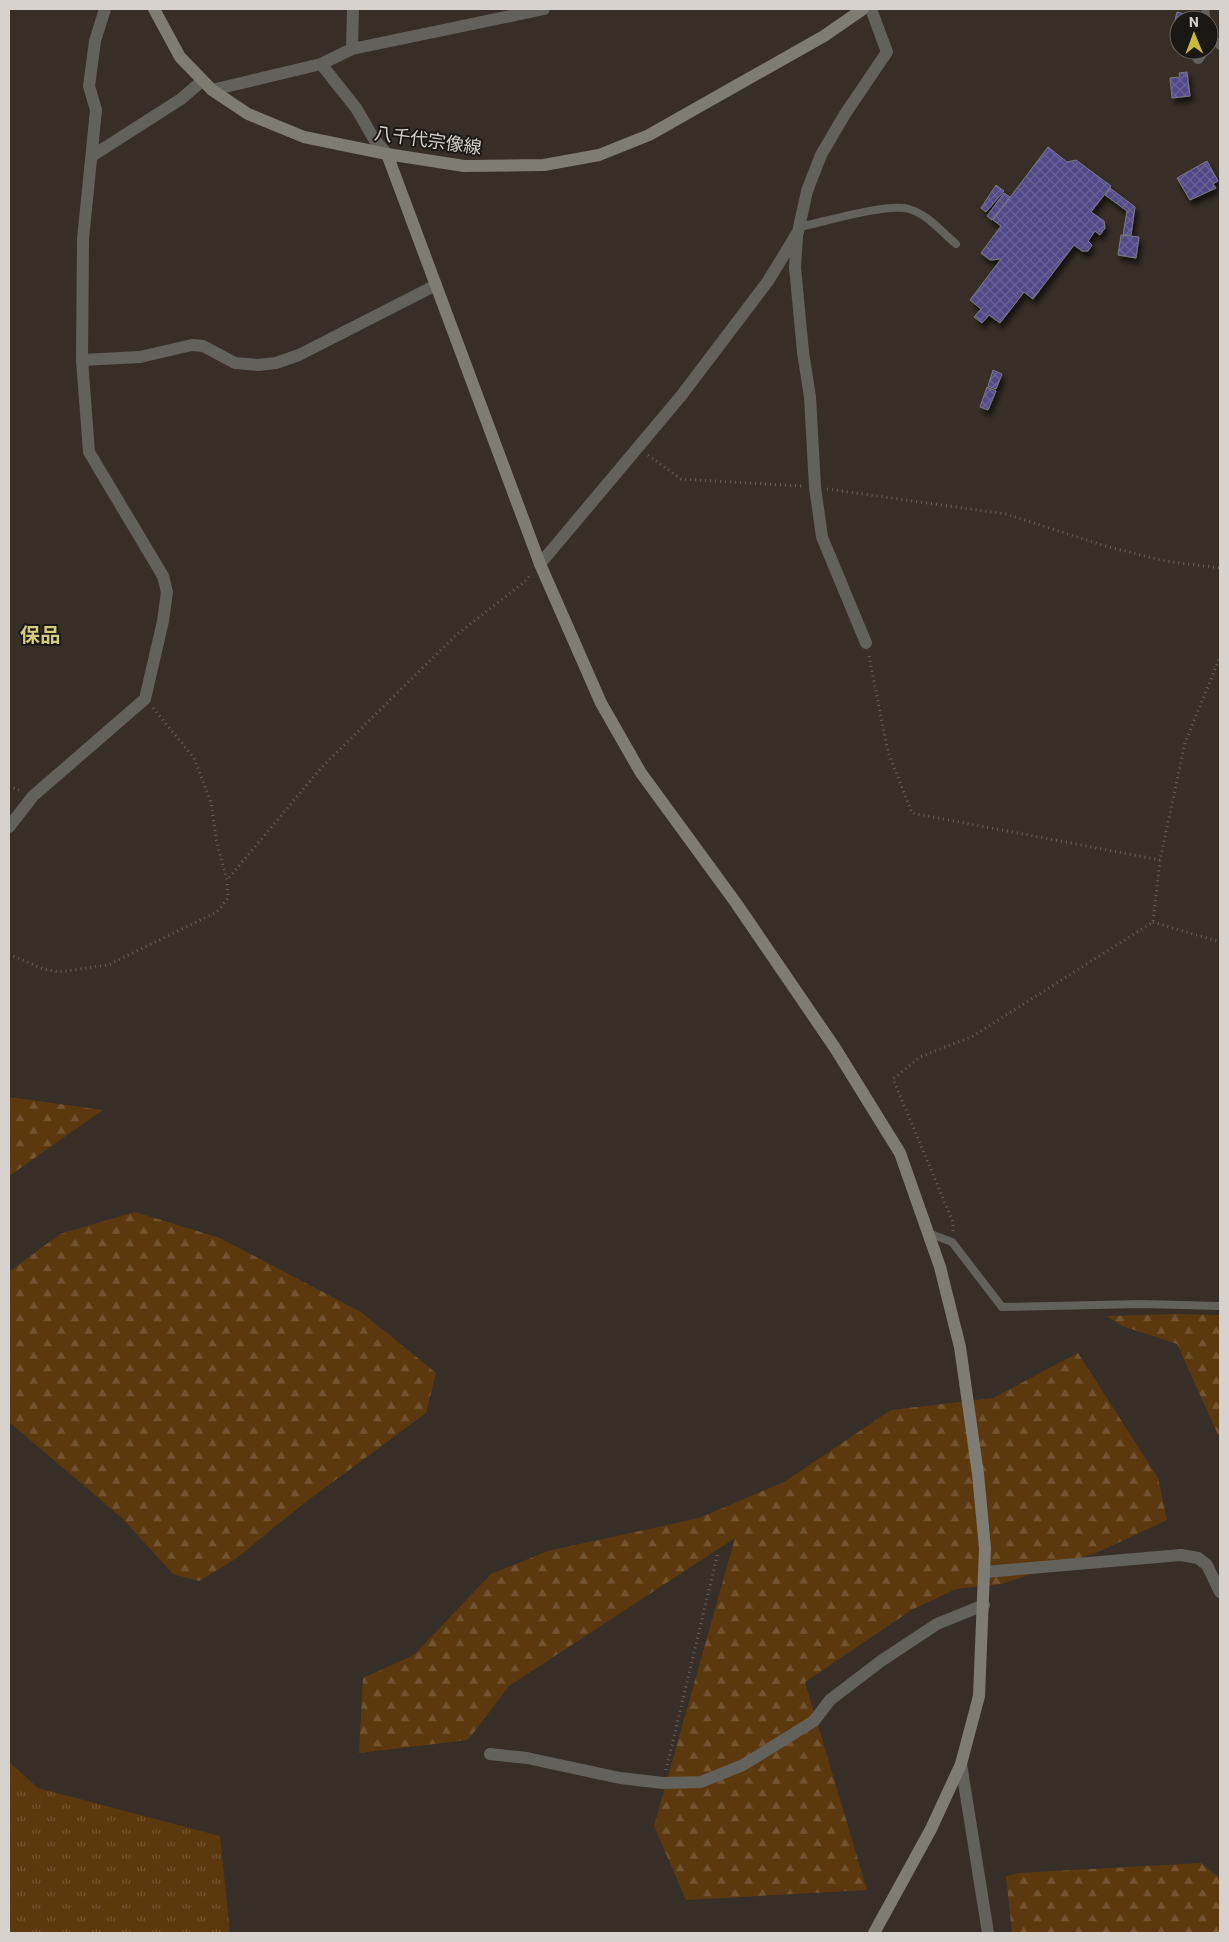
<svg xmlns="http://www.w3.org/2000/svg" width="1229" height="1942" viewBox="0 0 1229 1942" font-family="Roboto,'Noto Sans JP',sans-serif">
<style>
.grass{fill:url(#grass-tufts)}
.forest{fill:url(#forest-firs)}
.building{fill:url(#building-cross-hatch);stroke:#7b7b86;filter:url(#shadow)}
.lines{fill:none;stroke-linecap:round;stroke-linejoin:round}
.path{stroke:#68615b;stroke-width:3;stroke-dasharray:1 4;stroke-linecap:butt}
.lane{stroke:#63615c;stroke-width:8}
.street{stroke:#63615c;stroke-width:12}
.secondary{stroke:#7f7c74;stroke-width:12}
.labels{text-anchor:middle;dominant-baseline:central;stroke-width:4;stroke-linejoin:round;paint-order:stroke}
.street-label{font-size:18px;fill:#d7d2cd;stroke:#1a1714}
.quarter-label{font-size:20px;font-weight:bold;fill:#d6cc7e;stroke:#1a1714}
</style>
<defs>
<pattern id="grass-tufts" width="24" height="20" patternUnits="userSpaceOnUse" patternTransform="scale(1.25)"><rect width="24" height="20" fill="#5c380f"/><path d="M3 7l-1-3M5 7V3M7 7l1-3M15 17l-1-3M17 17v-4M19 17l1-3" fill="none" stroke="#735431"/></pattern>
<pattern id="forest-firs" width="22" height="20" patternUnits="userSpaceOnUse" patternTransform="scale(1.25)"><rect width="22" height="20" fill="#5c380f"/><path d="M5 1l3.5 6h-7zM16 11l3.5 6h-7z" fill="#735431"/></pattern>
<pattern id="building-cross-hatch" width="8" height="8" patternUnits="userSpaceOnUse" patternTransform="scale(1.25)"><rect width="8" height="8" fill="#524988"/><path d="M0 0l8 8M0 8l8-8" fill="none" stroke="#6a6298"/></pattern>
<filter id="shadow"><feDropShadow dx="3" dy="5.5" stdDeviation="2.5" flood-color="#0009"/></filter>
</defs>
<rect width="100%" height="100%" fill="#362e27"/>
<path class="grass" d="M9,1762L38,1788L220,1836L230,1933H9Z"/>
<path class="forest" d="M9,1097L103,1110L9,1176Z
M135,1212L220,1238L361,1312L436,1373L426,1413L303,1504L234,1560L199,1581L173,1574L122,1518L9,1422V1272L60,1234Z
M1176,1314L1220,1315V1439L1177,1344L1122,1326L1107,1316Z
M1078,1353L1158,1478L1167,1520L1096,1553L1001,1584L956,1589L913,1609L805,1682L867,1890L686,1900L654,1826L735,1538L509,1686L468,1740L359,1753L363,1678L414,1655L491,1574L548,1551L699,1518L784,1482L891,1410L993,1398Z
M1201,1863L1220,1878V1933H1012L1006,1876L1019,1873Z"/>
<path class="building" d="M1177,12L1201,18V20H1179V31L1173,29Z
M1187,72L1190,96L1172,98L1170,78L1180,77L1179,73Z
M1048,147L1067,162L1076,160L1111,186L1091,212L1104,221L1105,228L1100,235L1095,231L1088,241L1092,245L1088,251H1082L1074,245L1033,299L1024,292L1000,323L989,315L982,323L974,317L981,309L970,300L1001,259L990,260L981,253L1001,226L993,220Z
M1207,161L1218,181L1213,184L1216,188L1190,200L1177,178Z
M996,185L1004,191L986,212L981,208Z
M1110,188L1135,207L1131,235H1123L1127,211L1105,195Z
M1004,193L1010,197L992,220L987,216Z
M1121,235L1139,237L1136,258L1118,255Z
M993,370L1002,374L996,389L988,386Z
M987,387L996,391L988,410L980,407Z"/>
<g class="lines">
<path class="path" d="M648,455L681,479L801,486
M827,489L1006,514L1105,546L1165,561L1220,568
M869,656L888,752L912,813L1160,860
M153,708L194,758L211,802L217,844L227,880L321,768L455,636L523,583L531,574
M9,786L21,791
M1153,922L1220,942
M9,954L43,969L59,972L108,965L217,912L228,898L227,880
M953,1231V1222L893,1079L920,1057L973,1036L1153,922L1160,860L1185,743L1220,657
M666,1770L718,1552"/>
<path class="lane" d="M1205,9L1207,20
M1209,28L1212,37L1220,46
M799,227C824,222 886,203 909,209C927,214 942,232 956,244
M928,1233L952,1242L1002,1307L1142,1304L1220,1306"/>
<path class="street" d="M105,9L95,41L89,86L96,110L83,239L82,360L140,357L192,345L203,346L235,363L258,365L276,363L299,355L436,285
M1209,41L1212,37
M352,49L353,9
M1198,58L1203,50
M321,64L356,108L374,139L387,154
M212,90L321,64L352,49L544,9
M92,156L181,99L202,81
M797,236L795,267L803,352L810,397L815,487L822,537L866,643
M540,564L681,396L768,281L798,232L807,191L821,155L845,114L887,52L871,9
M9,827L33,796L145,699L163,621L167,592L163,576L89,452L82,360
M985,1572L1181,1555L1198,1558L1207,1565L1220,1592
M490,1754L527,1758L620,1778L663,1783L701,1782L743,1765L814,1721L830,1700L881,1661L937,1624L984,1605
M961,1764L988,1933"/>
<path class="secondary" d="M154,9L180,57L212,90L248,114L304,137L387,154L464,166L544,165L599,155L649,135L824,36L863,9
M387,154L540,564L601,703L641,773L736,903L835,1048L900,1153L940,1267L960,1347L978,1474L985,1548L979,1696L961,1764L931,1829L874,1933"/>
</g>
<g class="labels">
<g class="street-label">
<text transform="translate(428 140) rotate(8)">八千代宗像線</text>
</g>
<g class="quarter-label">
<text x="40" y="635">保品</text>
</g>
</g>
<rect width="1229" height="1942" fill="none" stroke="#d7d2cd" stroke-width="20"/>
<g transform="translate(1194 35) rotate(359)"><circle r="24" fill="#1a1714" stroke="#66625e"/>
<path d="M0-4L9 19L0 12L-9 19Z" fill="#caba3a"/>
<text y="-8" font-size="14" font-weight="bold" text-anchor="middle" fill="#d7d2cd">N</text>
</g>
</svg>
